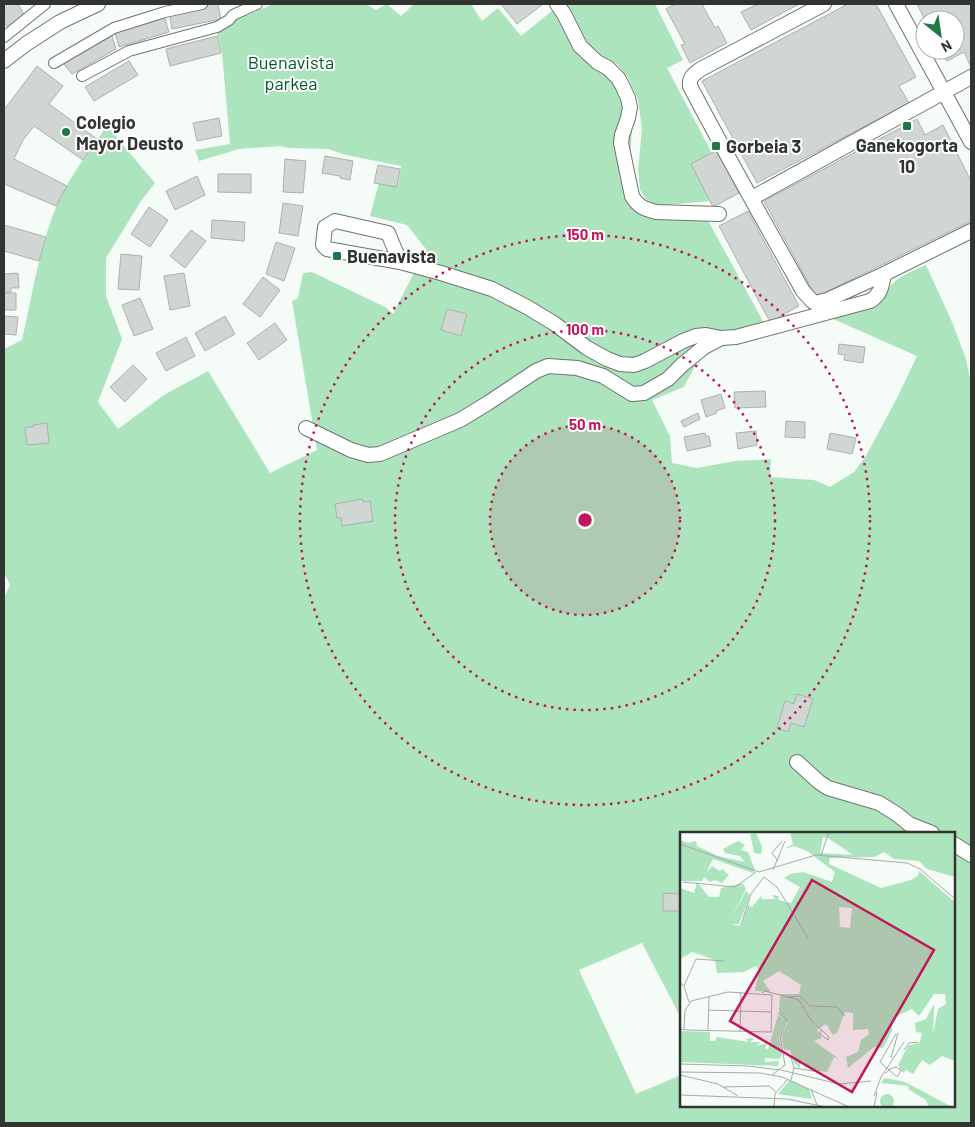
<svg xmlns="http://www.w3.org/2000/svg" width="975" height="1127" viewBox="0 0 975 1127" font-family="Barlow,sans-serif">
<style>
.green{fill:#abe4bd;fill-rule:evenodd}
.building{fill:#d0d6d2;stroke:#acb1ad}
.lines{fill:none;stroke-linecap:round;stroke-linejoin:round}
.pedestrian-casing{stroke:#6f7471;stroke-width:12}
.minor-casing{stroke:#6f7471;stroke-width:16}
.pedestrian{stroke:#fff;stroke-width:10}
.minor{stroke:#fff;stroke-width:14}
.ring{fill:none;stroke:#c2185b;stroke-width:2.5;stroke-dasharray:2.5 5}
.poi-dot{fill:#237647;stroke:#fff;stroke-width:2}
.labels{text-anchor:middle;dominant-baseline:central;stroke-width:4;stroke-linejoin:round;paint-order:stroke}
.park-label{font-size:18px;fill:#00582f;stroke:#fff}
.poi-label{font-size:18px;font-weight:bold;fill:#323432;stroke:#fff;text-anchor:start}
.inset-road{fill:none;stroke:#a7aba8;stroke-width:1}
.view{fill:#c2185b;fill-opacity:0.15;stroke:#c2185b;stroke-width:2.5}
.inset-edge{fill:none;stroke:#323432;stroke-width:2.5}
.centre{fill:#c2185b;stroke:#fff;stroke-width:2.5}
.ring-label{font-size:15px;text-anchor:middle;font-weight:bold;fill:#c2185b;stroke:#fff;stroke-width:4;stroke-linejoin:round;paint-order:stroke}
</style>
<rect width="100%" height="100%" fill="#f5fbf6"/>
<path class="green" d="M273,4H366L376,10L387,4L401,16L414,4H471L482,21L498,8L521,36L553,10L575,44L579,57L601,70L611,80L619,90L629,111L632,129L628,194L633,207L706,217L770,334L722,347L698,360L684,387L652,400L670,436L672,463L697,468L735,461L771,459L770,477L814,480L830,487L854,472L866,456L898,396L917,356L831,318C843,315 872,311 880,304C886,299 886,290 892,284C901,275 915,270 926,265L952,322L966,359L971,384V1123H4V598L10,585L4,572V349L22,340C32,296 39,249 56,207C68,178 89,152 107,126L155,183L141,201L106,258V296L122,339L98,402L118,429L164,395L208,371L270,473L317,450L292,301L298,298L303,273L312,272L385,307L393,314L426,249L407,225L370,216L379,183L398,187L401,166L346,155L328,149L289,148L280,146L239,149L199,161L195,150L230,144L222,53L216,29ZM681,833H954V1106H681V1075L636,1094L579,970L642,943L681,1018Z
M562,4H655L683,60L667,68L712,153L691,164L710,201L657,206L646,199L640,190L638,171L642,128L638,100L628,77L617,64L604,57L590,45L579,31Z"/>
<path class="building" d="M4,4H18L25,16L8,28L4,22Z
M213,4H218L221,19L172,29L169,13Z
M501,4H543L517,24Z
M675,4H702L715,28L718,26L727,43L690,63L681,45L685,44L666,9Z
M758,4H799L751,30L741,12Z
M848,4H876L916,77L899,86L909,103L757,183L702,81Z
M917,4H971V67L964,52L947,61L941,50H955V20H925Z
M164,16L169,32L119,47L115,32Z
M111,33L116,49L72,74L61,61Z
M217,36L221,53L170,66L166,49Z
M129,61L138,75L94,101L85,87Z
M37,66L63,86L49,104L97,139L83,160L34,126L23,140L14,159L67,186L56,206L4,184V110Z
M219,118L222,136L197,141L193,123Z
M917,119L925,135L943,125L971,181V218L970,219L971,221L816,297L764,201Z
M717,150L739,193L713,207L691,164Z
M325,156L353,161L350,180L340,178V176L322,173Z
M285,159L306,161L303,193L283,192Z
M378,165L400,169L397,187L374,183Z
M218,174H251V193L218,192Z
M197,176L205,195L175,210L166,191Z
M283,203L303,206L298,236L279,233Z
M149,207L168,220L150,247L131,234Z
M748,211L799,306L770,322L719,226Z
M212,220L245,222L244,241L211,238Z
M4,225L46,237L39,261L4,251Z
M191,230L206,241L185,268L170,256Z
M276,242L295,248L284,281L266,274Z
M121,254L142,256L139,290L118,289Z
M18,273L19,288H11V292H4V274Z
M184,273L190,306L170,310L164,276Z
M263,277L280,290L260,317L243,304Z
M4,293H16V310H4Z
M140,298L153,329L134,336L122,305Z
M447,309L467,314L461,336L441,330Z
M4,316L18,317L16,335L4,334Z
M225,316L235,334L205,351L195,333Z
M275,323L287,340L259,360L247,343Z
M186,337L195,356L166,371L156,353Z
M839,344L865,347L863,363L844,360L845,355L838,354Z
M133,365L147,379L125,402L110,387Z
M765,391L766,407L735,408L734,392Z
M721,394L725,408L716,411L717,413L706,417L701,400Z
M698,413L700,419L684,427L681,421Z
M786,421L805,422V438L785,437Z
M47,423L49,443L27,445L25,427H33V425Z
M756,431L757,445L738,449L736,433Z
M705,433L706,436H709L711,446L687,451L684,437Z
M830,433L856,438L852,454L827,449Z
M363,499V502L370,501L373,521L342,526L341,518H337L335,504Z
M797,694L813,699L804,727L791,723L788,732L777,728L785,701L794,704Z
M663,893L681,894V911H663Z"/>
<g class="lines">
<g class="pedestrian-casing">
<path id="pedestrian" d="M4,37L45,4
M54,63L114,28L165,12L202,4
M82,76L129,51L217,27L229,20L233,15L257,4"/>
</g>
<g class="minor-casing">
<path id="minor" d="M557,4L564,14L580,46L597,62L608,68L618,78L622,85L628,98L630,107L628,118L622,135L621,143L632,196C638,207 645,209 656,212L719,214
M824,4L701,69C694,74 689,77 690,86C726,155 765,223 803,291L812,301L815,303L827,300L882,275L971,231
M896,4L971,142
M4,61L26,44L60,22L98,4
M752,198L971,77
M400,262L388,233L335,221L325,227L323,245L327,249L400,262L441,273L492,289L527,307L555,324L587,348L607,359L620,364L634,365L645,361L683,341L696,336L706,335L721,338L736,337L870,301C881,295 882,285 884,274
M306,428L351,450L368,455L380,454L460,420L488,403L536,371L548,366L577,368L603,376L632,394L644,393L668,379L682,365L704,347L721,338
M797,762L819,782L828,788L879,803L898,815L909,824L932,833
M954,844L971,855"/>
</g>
<use href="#pedestrian" class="pedestrian"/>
<use href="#minor" class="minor"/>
</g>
<circle cx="585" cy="520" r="95" fill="#c2185b" fill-opacity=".12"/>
<g class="ring">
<circle cx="585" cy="520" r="95"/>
<circle cx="585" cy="520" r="190"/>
<circle cx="585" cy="520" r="285"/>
</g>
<g class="poi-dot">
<rect x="902" y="121" width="10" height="10" rx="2.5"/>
<circle cx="66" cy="132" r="5"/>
<rect x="711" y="141" width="10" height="10" rx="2.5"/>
<rect x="332" y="251" width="10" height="10" rx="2.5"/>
</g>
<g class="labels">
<g class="park-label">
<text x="291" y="62">Buenavista<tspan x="291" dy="21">parkea</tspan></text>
</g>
<g class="poi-label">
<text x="76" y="122">Colegio<tspan x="76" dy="21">Mayor Deusto</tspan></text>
<text x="907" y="145" text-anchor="middle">Ganekogorta<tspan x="907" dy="21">10</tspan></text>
<text x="726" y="146">Gorbeia 3</text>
<text x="347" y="256">Buenavista</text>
</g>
</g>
<g transform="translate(680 832)">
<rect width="275" height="275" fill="#f5fbf6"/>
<path d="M110,0H275V45L247,37L239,29L214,27L204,20L194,25L150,26L149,32L201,56L231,48L238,44L239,39L275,70V229L262,224L250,233L242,228L233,242L226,238L223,241L218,233L228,214L240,210L242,201L236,200L235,191L246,187L254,172L253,202L258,177L266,172L265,162H254L239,184L232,177L213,186L212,199L203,216L194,215L168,236L166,225L178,220L181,208L189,202L188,197L173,198V181L165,180L157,201L153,203L146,192L137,198L142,206L134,209L159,227L154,225L147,240L130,238L123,229L120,230V236L114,231L110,218H104L101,203L108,190L99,181L100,162H119L121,153L99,139L83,149L91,160L75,159L79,138L76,134L64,140L37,141L35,128L12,120L0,127V56L14,61L17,50L29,65H39L41,56L63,51L66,57L49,91L66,59L70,63L66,75L59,92H52L59,94L62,92L68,73L72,75L81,64L82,67H95L92,63L99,64L98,68L111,71L120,55L104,46L110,42L123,40L152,50L155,40L127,19L114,14L104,17L113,12ZM143,5L148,6L173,23L140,21ZM159,75L172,76L170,96L160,95ZM76,1L82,15L81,22L74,21L72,10L70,2ZM0,8L8,11L16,9L17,14L38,24L65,30L60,24L45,21L43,17L58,9L65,13L61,18L68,20L75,38L73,41L33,27L26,41L32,34L40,39L42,37L49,43L42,51L35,48L30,50L24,45L22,49H0ZM98,183L106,188L99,204L102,223L99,227L85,226V230L99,229L98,234L0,230V199L30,200V209H35L37,205L69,210L66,207L71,206L74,207L70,210H81L76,214L88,211L85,216L88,217ZM205,246L225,250L272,275H249L246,268L228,257L229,254L201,251ZM110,248L129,257L132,267L98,262ZM200 269a7 7 0 1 1 14 0a7 7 0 1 1-14 0Z" fill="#abe4bd" fill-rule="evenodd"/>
<path class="inset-road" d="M0,12L79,40L136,23L227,31L240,37L275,67M141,23L149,0M98,29L92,21L102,9M93,38L105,9M3,50L55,55L76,40M61,93L71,62L84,45L97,55L128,106M0,151L4,154L9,170M4,154L16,127L44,129M82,161L85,159L119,168L131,188L149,205L148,208L140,202L141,198M107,165L120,164L130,174L157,175L165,184M28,178L92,180M0,197L7,198L91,200L92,163L48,160L11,169L5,179L4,197M28,198L29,164M60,199L61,160M224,218L229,211L238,210M211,226L218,201M200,230L216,202M200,230L202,231V232L216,244H218L221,238L216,235L210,237L206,241H205M0,232L67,234L100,238M114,236L139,240M101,238L159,252L191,249M0,240L80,241L102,245L169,275M0,243L38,252L58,264M92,243L105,233L100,204L107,188L98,181M111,248L114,236L111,225M43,255L89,254L96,260M131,257L137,273M0,263L107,267L146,275M194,264L201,245L224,210M94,275L95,262L108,247M194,275L197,260"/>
<path class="view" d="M132,48L254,118L172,260L50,189Z"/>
<rect width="275" height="275" class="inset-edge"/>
</g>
<circle cx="585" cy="520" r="8" class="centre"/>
<g class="ring-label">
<text x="585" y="240">150 m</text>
<text x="585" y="335">100 m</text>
<text x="585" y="430">50 m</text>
</g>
<rect width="975" height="1127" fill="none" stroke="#323432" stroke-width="10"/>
<g transform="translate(940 35) rotate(150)"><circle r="24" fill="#ffffff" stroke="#adaead"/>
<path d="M0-4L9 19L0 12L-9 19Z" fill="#237647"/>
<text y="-8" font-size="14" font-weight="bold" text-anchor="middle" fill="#323432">N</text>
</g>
</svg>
